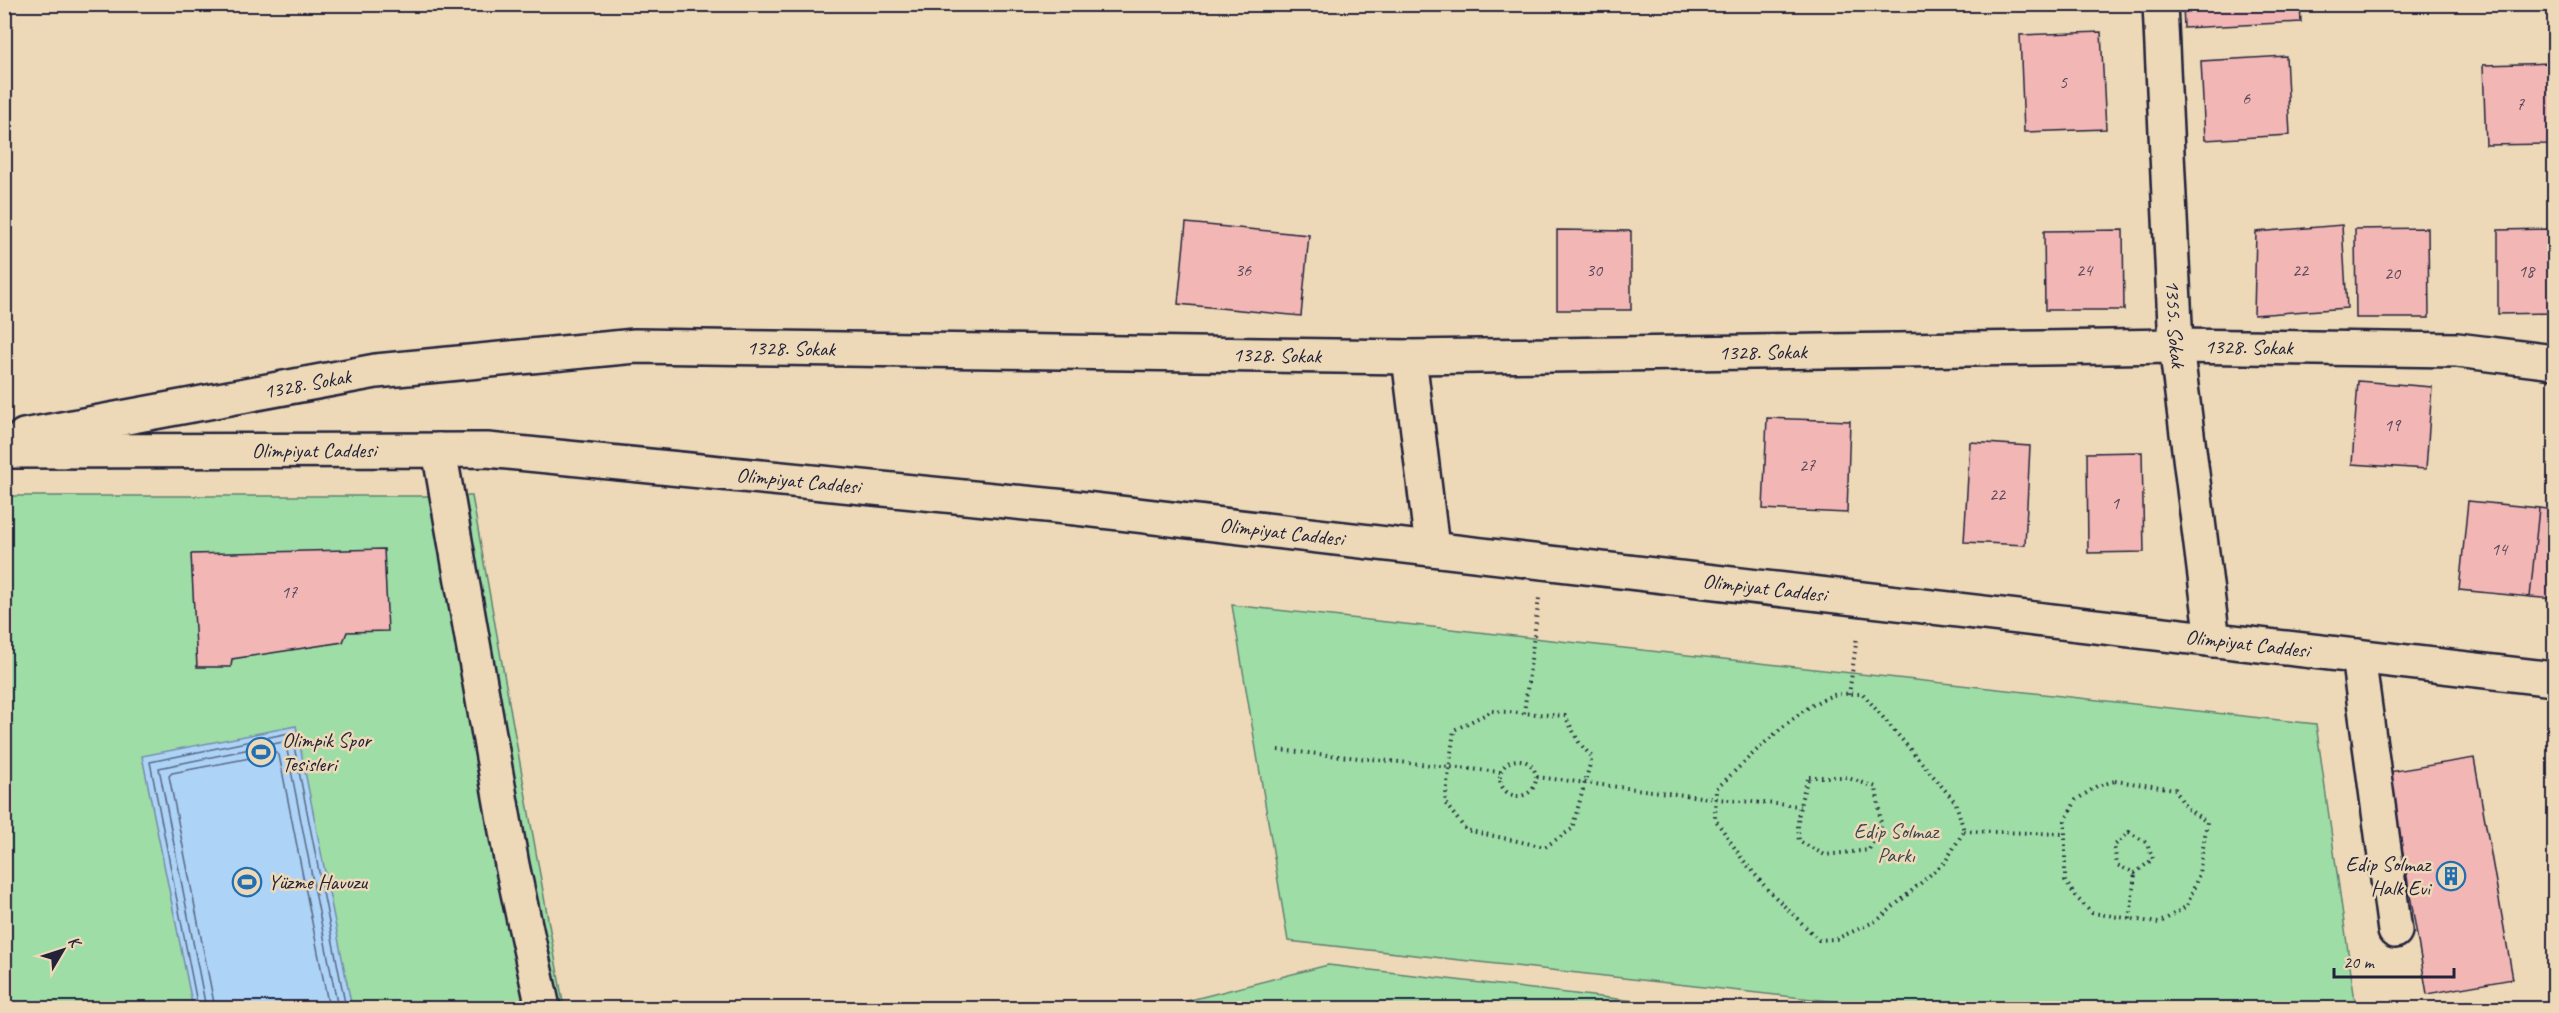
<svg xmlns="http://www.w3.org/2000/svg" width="2559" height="1013" viewBox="0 0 2559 1013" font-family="Caveat,sans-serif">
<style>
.green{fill:#9edda6;stroke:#608070;stroke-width:1.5}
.water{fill:#add3f6;stroke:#758cab;stroke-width:1.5}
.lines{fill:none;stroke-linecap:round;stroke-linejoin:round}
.shore{stroke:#5a6986;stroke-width:1.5}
.building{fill:#f2b6b5;stroke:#22223b;stroke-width:1.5}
.minor-casing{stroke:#22223b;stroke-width:38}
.path{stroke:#22223b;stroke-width:4;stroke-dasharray:1.5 4.5;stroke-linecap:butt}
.minor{stroke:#edd9b7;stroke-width:33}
.labels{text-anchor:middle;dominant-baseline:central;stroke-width:5;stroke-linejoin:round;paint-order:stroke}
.number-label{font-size:18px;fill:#56475a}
.street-label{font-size:21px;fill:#22223b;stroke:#edd9b7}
.poi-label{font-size:21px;fill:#22223b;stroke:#edd9b7;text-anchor:start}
.park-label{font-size:21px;fill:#3b4750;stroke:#edd9b7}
</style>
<rect width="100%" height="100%" fill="#edd9b7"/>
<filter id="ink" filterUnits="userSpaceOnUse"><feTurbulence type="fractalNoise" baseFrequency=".0167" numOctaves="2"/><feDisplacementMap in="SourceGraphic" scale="12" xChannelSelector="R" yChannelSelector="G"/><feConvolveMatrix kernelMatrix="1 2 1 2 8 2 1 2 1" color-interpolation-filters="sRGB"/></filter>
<g filter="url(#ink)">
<path class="green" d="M4,496H472L564,1008H5Z
M1232,605L2316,724L2356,1008H1894L1288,941Z
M1328,965L1695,1008H1159Z"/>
<path class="water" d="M296,726L352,1008H193L142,756Z"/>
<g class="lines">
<path class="shore" d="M198,1008L150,762L289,733L292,736L346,1008
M206,1008L159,768L283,742L286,745L338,1008
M215,1008L169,776L172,773L276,753L279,755L329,1008"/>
</g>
<path class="building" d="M2183,4H2300L2301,22L2184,28Z
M2101,32L2106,129L2024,132L2020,35Z
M2286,56L2290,135L2205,140L2201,61Z
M2554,63V144L2486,145L2483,65Z
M1186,223L1309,235L1301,316L1178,304Z
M2342,225L2347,308L2254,315L2256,232Z
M2428,228L2429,318H2356L2355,229Z
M2554,229V313L2498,314V230Z
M1557,230L1631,231V310H1557Z
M2123,230L2124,310H2045L2044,231Z
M2358,381L2432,387L2426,469L2352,464Z
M1767,418L1850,421L1847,513L1763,509Z
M1970,442L2030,446L2025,545L1964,542Z
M2142,452L2144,552L2088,553L2087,453Z
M2468,501L2539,508L2530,597L2459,590Z
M2539,508L2554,510V599L2530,597Z
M384,549L388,631L347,632L343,642L232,659L231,667H197L191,554Z
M2474,758L2513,979L2427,994L2389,772Z"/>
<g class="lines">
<g class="minor-casing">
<g id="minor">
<path id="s1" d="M2160,4L2176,346L2213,640"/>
<path d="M1409,357L1432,548"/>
<path id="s2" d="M24,436L376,371L635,346L1409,357L2176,346L2457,350L2554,362"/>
<path d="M439,450L512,865L543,1008"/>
<path id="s3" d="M4,451L487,450L1076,508L2554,679"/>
<path d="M2358,656L2395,931"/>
</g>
</g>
<path class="path" d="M1863,694L1956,803L1964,831L1945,862L1878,920L1836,939L1819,940L1768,890L1743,860L1715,819L1716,789C1743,764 1800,704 1834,695C1843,693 1854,694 1863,694Z
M1849,695L1857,636
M1492,711L1565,716L1580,744L1592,757L1572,829L1545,847L1466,830L1445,803L1454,730Z
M1524,713L1539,598
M1278,750L1500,772
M1500 778a18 18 0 1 1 36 0a18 18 0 1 1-36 0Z
M1537,777L1717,799L1800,806
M1809,777H1845L1876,787L1881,824L1869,850L1825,855L1799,841C1796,818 1800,799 1809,777Z
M2115,781L2175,789L2186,808L2207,822L2199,874L2187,906L2159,923L2092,913L2078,899L2065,881V821L2076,800L2097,786Z
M1964,831L2065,834
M2129,832L2147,843L2153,859L2135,873L2117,865L2114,846Z
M2130,919L2135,873"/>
<use href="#minor" class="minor"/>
</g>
</g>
<defs>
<g id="stadium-ring" transform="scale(1.5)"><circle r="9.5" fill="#edd9b7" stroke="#1f6fb2" stroke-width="1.5"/><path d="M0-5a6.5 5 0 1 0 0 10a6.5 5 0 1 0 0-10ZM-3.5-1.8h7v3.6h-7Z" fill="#1f6fb2"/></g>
<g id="building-ring" transform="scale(1.5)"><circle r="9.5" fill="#edd9b7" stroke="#1f6fb2" stroke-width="1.5"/><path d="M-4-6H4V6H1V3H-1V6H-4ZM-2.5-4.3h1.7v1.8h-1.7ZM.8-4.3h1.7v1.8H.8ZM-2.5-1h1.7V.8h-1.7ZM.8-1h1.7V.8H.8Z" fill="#1f6fb2"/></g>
</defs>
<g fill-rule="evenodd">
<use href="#stadium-ring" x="261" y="752"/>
<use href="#building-ring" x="2451" y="876"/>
<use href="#stadium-ring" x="247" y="882"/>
</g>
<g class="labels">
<g class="number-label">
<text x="2063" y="82">5</text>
<text x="2246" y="98">6</text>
<text x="2520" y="104">7</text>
<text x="1243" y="270">36</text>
<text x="1594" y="270">30</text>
<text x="2084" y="270">24</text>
<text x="2300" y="270">22</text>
<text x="2526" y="271">18</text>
<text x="2392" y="273">20</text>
<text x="2392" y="425">19</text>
<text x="1807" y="465">27</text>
<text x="1997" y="494">22</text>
<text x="2115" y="503">1</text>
<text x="2499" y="549">14</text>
<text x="289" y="592">17</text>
</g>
<g class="street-label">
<text stroke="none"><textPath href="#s1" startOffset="320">1355. Sokak</textPath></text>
<text stroke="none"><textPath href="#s2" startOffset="2232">1328. Sokak</textPath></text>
<text stroke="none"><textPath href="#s2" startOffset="774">1328. Sokak</textPath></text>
<text stroke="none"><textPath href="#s2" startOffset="1746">1328. Sokak</textPath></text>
<text stroke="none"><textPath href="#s2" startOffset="1260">1328. Sokak</textPath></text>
<text stroke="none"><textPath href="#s2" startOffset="288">1328. Sokak</textPath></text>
<text stroke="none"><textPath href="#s3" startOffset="310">Olimpiyat Caddesi</textPath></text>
<text stroke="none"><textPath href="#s3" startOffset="796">Olimpiyat Caddesi</textPath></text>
<text stroke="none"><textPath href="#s3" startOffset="1282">Olimpiyat Caddesi</textPath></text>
<text stroke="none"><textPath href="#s3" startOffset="1768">Olimpiyat Caddesi</textPath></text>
<text stroke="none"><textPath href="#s3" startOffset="2254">Olimpiyat Caddesi</textPath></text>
</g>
<g class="poi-label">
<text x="282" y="740">Olimpik Spor<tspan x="282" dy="24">Tesisleri</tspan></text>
<text x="2430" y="864" text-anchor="end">Edip Solmaz<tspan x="2430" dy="24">Halk Evi</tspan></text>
<text x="268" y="882">Yüzme Havuzu</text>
</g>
<g class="park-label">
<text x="1896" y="831">Edip Solmaz<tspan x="1896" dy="24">Parkı</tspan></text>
</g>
</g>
<rect width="2559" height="1013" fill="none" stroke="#edd9b7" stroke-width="24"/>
<rect x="12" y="12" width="2535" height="989" fill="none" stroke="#22223b" stroke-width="2" filter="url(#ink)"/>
<g transform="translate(63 950) rotate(51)" stroke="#edd9b7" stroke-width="4.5" paint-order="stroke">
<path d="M0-4.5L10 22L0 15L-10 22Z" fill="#22223b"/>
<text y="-9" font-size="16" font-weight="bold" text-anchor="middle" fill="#22223b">K</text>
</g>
<path d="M2334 968v9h120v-9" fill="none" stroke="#22223b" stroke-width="3"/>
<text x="2343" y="968" font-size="18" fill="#22223b" stroke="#edd9b7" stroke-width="4.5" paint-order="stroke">20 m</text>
</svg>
